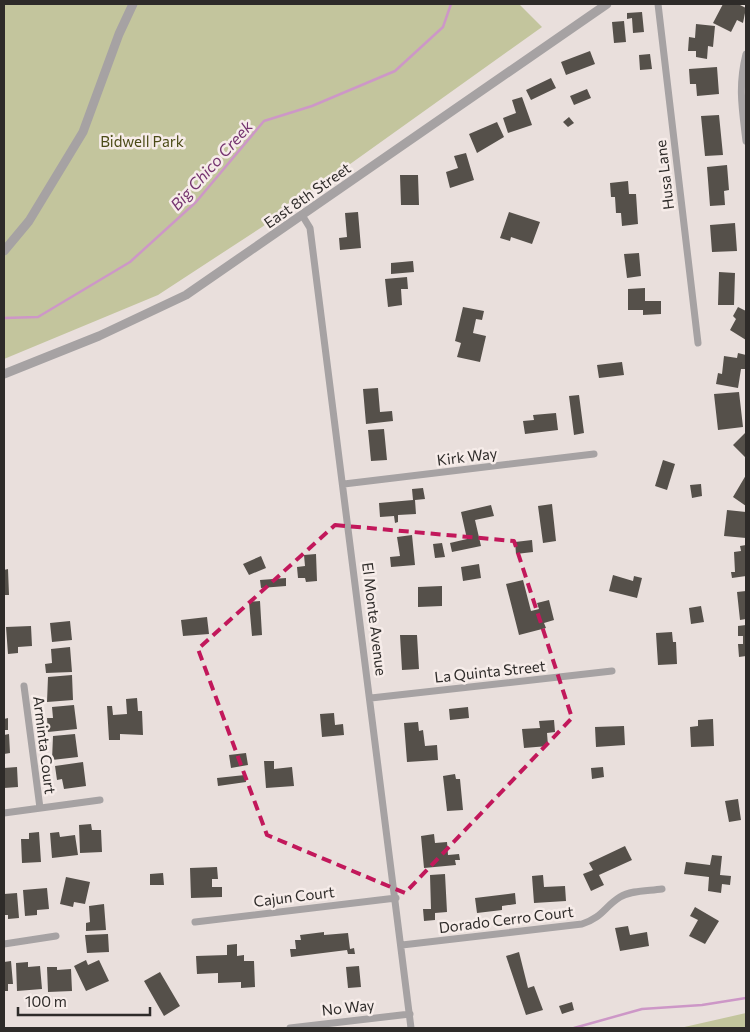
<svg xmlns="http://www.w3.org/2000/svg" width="750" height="1032" viewBox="0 0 750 1032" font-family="Commissioner,sans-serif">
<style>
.green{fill:#c3c59d}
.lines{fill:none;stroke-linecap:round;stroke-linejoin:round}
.stream{stroke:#cd97c7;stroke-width:2.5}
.building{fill:#55504a}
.minor{stroke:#a6a2a3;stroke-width:7}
.tertiary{stroke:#a6a2a3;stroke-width:9}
.marked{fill:none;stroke:#c2185b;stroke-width:4;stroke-dasharray:10 6;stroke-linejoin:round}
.labels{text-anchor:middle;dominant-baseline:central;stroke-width:5;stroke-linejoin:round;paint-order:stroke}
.park-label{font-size:15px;fill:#4b4b17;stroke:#f6ece9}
.street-label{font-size:15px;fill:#2e2b29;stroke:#f6ece9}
.water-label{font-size:16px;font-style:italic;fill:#753470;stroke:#f6ece9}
</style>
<rect width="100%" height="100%" fill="#e9dfdc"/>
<path class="green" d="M4,4H519L542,27L262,227L158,295L4,359Z
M746,1013V1028H680Z"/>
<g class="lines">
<path class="stream" d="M4,318L38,317L130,262L196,202L264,121L312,106L395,71L443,27L451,4
M574,1028L642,1009L702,1005L746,998"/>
</g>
<path class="building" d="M723,4H738L746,8L743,23L737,20L731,32L713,23Z
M642,12L644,32L633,33L632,18L627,19V13Z
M624,21L626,42L614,43L612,22Z
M696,24L715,26L713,47L708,46L707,59L696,57V51H688L689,37L695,38Z
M590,51L595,64L566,75L561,62Z
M650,54L652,69L640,70L639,55Z
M717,67L719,94L697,96L696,84H690L689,69Z
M551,78L556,88L531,100L526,90Z
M587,89L591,98L574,105L570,96Z
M522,97L532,125L508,133L503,118L516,113L512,100Z
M719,115L723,155L705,156L701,116Z
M569,117L574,123L568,127L563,122Z
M497,122L504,137L477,153L469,134Z
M466,153L474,180L450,188L446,172L458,168L454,156Z
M727,165L729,190L724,191L725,205L710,206L707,167Z
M400,175H418L419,205H401Z
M628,181L629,194H636L638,224L622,226L621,213H616L615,197H611L610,183Z
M358,212L361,248L340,250L339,238L347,237L345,213Z
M509,212L540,222L532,244L511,237L510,241L500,238Z
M735,223L737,251L712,252L710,225Z
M639,253L641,276L627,278L624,254Z
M413,261L414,272L391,274V263Z
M719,272L735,273L734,305H718Z
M407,277L408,289H401L402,305L388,307L385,279Z
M645,288V301H661V314L643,315V310H628V289Z
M463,307L484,311L482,320L476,319L473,333L486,336L480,362L457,357L461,343L455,341Z
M738,307L746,311V340L730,330L736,319L733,316Z
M738,353L746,355V369H741L738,388L716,384L718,373L722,374L724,356L737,358Z
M622,362L624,375L599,378L597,365Z
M378,388L380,412L392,411L393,421L366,424L363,389Z
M739,392L743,427L718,430L714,394Z
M579,395L584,433L574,435L569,396Z
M556,413L558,430L525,434L523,421L534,420L533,415Z
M384,429L387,460L371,461L368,430Z
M746,432V458L733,445Z
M663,460L675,464L667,490L655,486Z
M746,475V506L733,497Z
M701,484L702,496L692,498L690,485Z
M423,488L425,499L415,500L416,514L398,515V522L395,523L394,516L380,517L379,503L413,500L412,489Z
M552,504L556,541L543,543L538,506Z
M491,505L494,516L475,520L481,546L452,552L450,543L467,539L461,512Z
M727,510L746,512V538L724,536Z
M412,535L415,565L391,567L390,557L400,556L397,537Z
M532,540L533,552L516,554L515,542Z
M442,543L445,557L435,558L433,544Z
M746,545V576L732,578L731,572H735L734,552L741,551L740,546Z
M316,554L317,581L306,582L305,578H298L297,567L305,566L304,555Z
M261,556L266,568L249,575L243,564Z
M479,564L481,578L463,581L461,567Z
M8,569L9,595H4V570Z
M613,575L633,581L634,576L642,578L637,598L609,591Z
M286,578V586L261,588L260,580Z
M523,580L531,611L539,609L537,603L549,600L554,620L544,623L546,628L519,635L506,584Z
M442,586V606L418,607V587Z
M746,591V619L740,620L737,592Z
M260,601L262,635L252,636L249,602Z
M701,606L704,622L691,624L689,608Z
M207,617L209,634L183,636L181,620Z
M70,621L72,640L52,642L50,623Z
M746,625V656L739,657L738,644H743V636H738V626Z
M31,626L32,646L18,647V653L8,654L6,627Z
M672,632L673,642H676L677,664L658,665L656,633Z
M400,635H417L419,669L402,670Z
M70,647L72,672L46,673L45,664L52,663L51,649Z
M72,675L73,700L47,702L48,677Z
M137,698L138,711H142L143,735L120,734V740H109L107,706H112L113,715L127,714L126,699Z
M74,705L77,729L48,732L47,718H53L52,707Z
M468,707L469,718L450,720L449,709Z
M334,713L335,725L343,724L344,735L322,737L320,714Z
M8,718V730H4V719Z
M713,719L714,746L691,747L690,727L698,726V720Z
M554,720L555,732L547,733L548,746L524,748L522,729L540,728L539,721Z
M418,722L419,731L423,730L425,746L437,745L438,760L407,762L404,723Z
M624,726L625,745L596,747L595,727Z
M9,734L10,753L4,754V735Z
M75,734L78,757L52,760L53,736Z
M246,753L248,765L231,768L229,755Z
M264,761H274V769L292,767L294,786L266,788Z
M83,762L86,786L64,789L62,779L57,780L55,766Z
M17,767L18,787L4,788V768Z
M603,767L604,777L592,779L591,768Z
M455,774L456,779H460L463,810L447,811L443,776Z
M245,775L246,782L218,786L217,778Z
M738,799L741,820L729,822L725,801Z
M91,824L92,830H101L102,852L80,853L79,825Z
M39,832L41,862L22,863L21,839H29V833Z
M59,832L60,837L75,835L78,855L52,858L50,833Z
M434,834L435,843L447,842L448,855L459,854L460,860H455L456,865L424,868L421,836Z
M625,846L632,860L599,875L604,885L591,891L583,874L593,870L589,863Z
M712,855L722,856L720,875L731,876L730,885L722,884L721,893L708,891L709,877L684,874L686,862L710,865Z
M217,867L218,879H212V887H222V897L191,898L190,868Z
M163,873L164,885H150V874Z
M445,874L447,912L435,913V920L424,921L423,909H431L430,875Z
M543,875L544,887L565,886L566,901L534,903L532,876Z
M66,877L90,882L85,904L74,902L73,907L60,904Z
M47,888L49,909L37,910V915L25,916L23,890Z
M17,893L19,918L8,919V915H4V894Z
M515,893L516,904L502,906V910L477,913L475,898Z
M104,904L106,930L86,931V923L90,922L89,906Z
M695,907L719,921L705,944L689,936L698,920L690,916Z
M628,926L630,935L647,932L649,946L620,951L615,928Z
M324,932V935L348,933L350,949L354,948L355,954H348L347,950L291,957L290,949H296L295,940H301L300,935Z
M108,934L109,952L87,953L85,935Z
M237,944V956L244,955V961H254L255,987L241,988V982L218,983V973L197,974L196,956L227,955V945Z
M519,952L528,988L534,986L543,1010L526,1015L506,956Z
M86,960L88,965L99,960L109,981L86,991L74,966Z
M11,961L13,984H8V991H4V962Z
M28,962V967L40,966L42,989L17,991L16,963Z
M359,966L361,987L348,988L346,967Z
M47,967H57V970L71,969L72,991L48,992Z
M160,972L180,1006L164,1016L144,981Z
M572,1002L574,1010L562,1014L559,1006Z"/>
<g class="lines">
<path class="minor" d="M658,4L698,343
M746,54C738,86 742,108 746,141
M302,215L310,228L411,1028
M344,484L594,454
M24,686L40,808
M371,698L612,671
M4,813L100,800
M195,922L396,898
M4,944L56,936
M402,945L582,924C603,917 604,907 620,897C631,890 649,891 662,889
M290,1028L410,1014"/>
<path class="tertiary" d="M4,251L29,221L83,132L119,34L133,4
M4,374L99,336L186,295L607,4"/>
</g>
<path class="marked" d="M335,525L514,541L572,718L405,893L267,835L198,649Z"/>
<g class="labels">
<g class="park-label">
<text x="142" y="141">Bidwell Park</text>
</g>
<g class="street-label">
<text transform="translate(664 175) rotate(-97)">Husa Lane</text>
<text transform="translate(307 195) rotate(-35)">East 8th Street</text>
<text transform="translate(467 456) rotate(-7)">Kirk Way</text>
<text transform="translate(375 619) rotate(83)">El Monte Avenue</text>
<text transform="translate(490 671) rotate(-6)">La Quinta Street</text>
<text transform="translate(45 745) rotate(83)">Arminta Court</text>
<text transform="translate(294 896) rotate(-7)">Cajun Court</text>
<text transform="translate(506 919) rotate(-7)">Dorado Cerro Court</text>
<text transform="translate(348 1007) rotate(-6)">No Way</text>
</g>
<g class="water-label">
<text transform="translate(211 165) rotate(-48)">Big Chico Creek</text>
</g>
</g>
<rect width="750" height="1032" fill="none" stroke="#2e2b29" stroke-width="10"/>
<path d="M18 1007v8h132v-8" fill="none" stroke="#2e2b29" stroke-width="2.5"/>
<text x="25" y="1007" font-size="15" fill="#2e2b29" stroke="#f6ece9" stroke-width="4" paint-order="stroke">100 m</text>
</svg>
